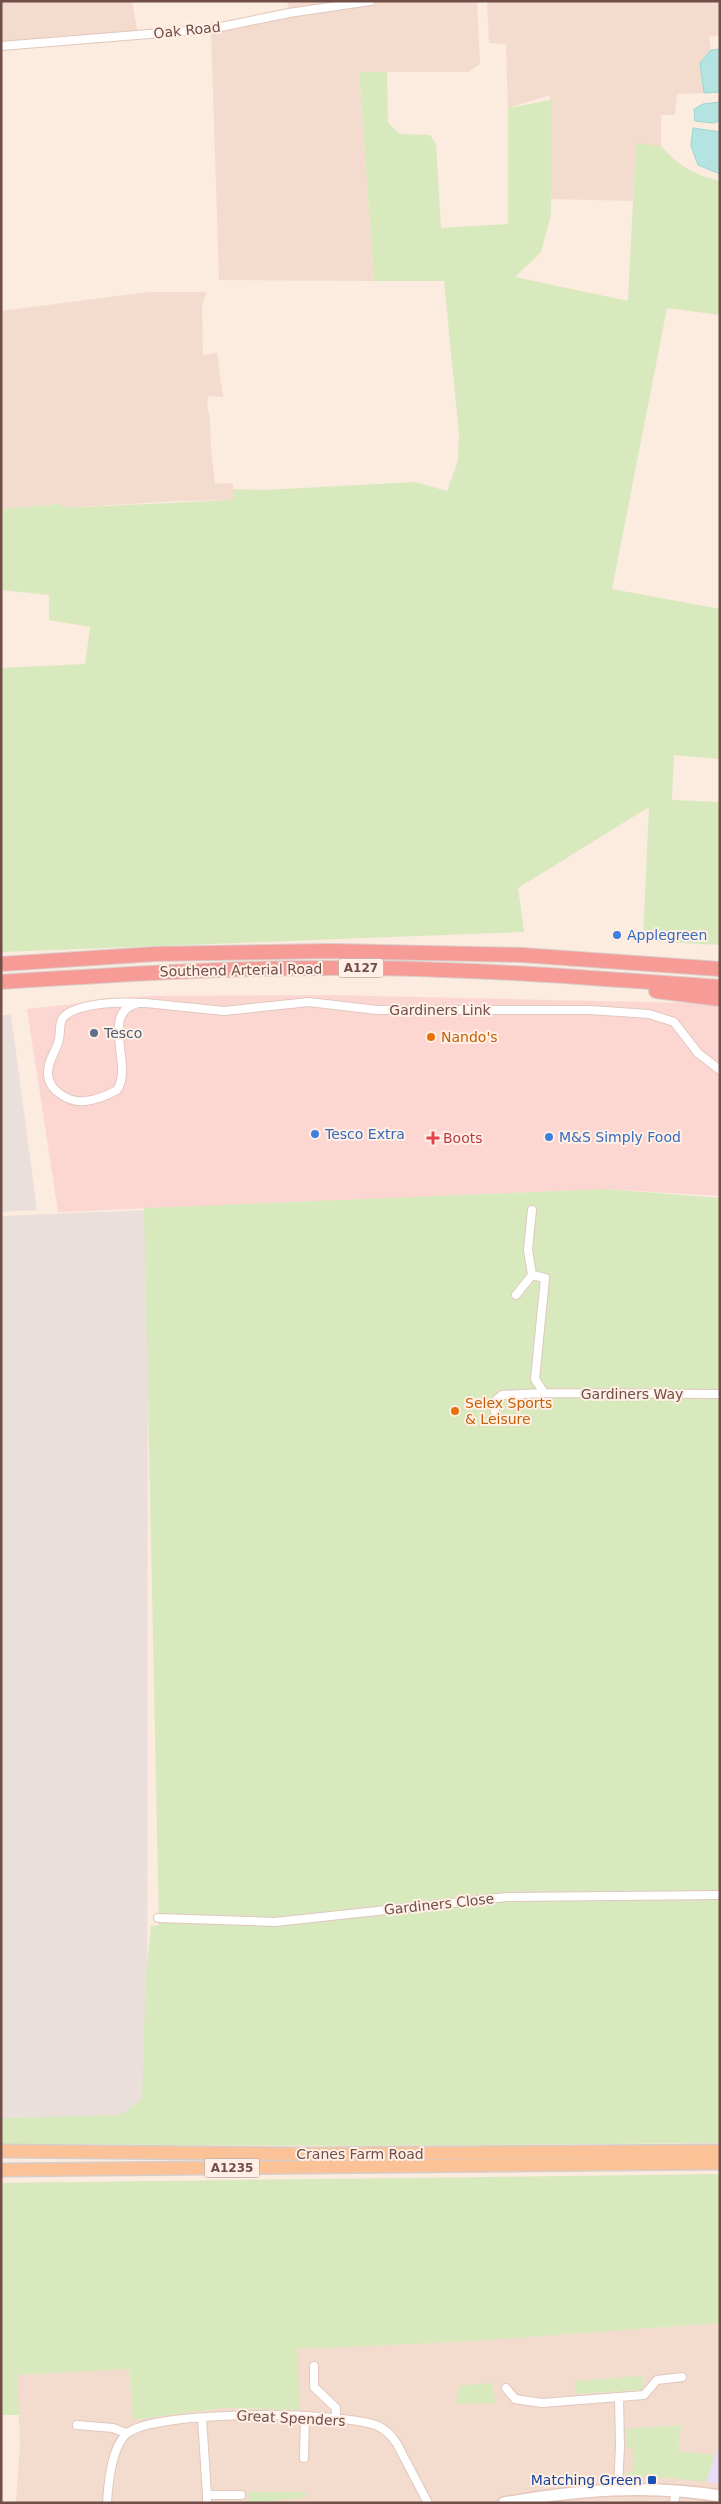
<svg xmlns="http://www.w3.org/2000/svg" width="721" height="2504" viewBox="0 0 721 2504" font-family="'DejaVu Sans',sans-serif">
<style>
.residential{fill:#f3dbcd;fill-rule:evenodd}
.commercial{fill:#fcd7d2}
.industrial{fill:#eadfdb}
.education{fill:#e8dcf8}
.green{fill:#d8e9be}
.water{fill:#b4e4e2;stroke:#9ad6d4}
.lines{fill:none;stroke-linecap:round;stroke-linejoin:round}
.street-casing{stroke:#e1c7be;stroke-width:10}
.secondary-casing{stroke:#e6c7bb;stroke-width:14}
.primary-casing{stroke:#d7cdcb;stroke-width:15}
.highway-casing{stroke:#d7cdcb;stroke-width:16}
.street{stroke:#fff;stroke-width:8}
.secondary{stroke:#fff;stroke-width:11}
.primary{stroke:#fbc297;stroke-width:12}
.highway{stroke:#f69b95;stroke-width:14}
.shop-dot{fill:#3f7fe0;stroke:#ffefe5;stroke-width:2}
.service-dot{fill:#5c6f8a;stroke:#ffefe5;stroke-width:2}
.food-dot{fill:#e8710a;stroke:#ffefe5;stroke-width:2}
.health-dot{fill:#e0444e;stroke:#ffefe5;stroke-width:2}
.transit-dot{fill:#1a4fb4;stroke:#ffefe5;stroke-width:2}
.labels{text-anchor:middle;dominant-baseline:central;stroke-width:4;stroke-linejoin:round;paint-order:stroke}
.shield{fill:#ffefe5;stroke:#9c7e76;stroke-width:1}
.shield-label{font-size:12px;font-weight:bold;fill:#714e47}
.street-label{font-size:14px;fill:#714e47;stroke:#ffefe5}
.shop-label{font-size:14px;fill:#366cbe;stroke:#ffefe5;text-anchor:start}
.service-label{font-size:14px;fill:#4e5e75;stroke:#ffefe5;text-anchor:start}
.food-label{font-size:14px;fill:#c56008;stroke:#ffefe5;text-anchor:start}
.health-label{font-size:14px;fill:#be3a42;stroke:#ffefe5;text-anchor:start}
.transit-label{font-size:14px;fill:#164399;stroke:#ffefe5;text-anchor:end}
</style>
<rect width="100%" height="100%" fill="#fcebdf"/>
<path class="residential" d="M1,1H132L138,35L1,46Z
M287,1H477L480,64L469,72H359L374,281L219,280L211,29L289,13Z
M487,1H720V35L709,37L711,50L700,63L704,93L677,94L675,115H661V146L636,144L633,201L551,199L550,95L508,108L506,44L489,43Z
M148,292H207L202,304L203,355L217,353L223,397L208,396L207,404L210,419L211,450L215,484L233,483V500L177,501L61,508L60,504L1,509V311Z
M720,2323V2503L686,2501L680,2503H16L20,2444L17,2375L129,2369L133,2420L223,2408L298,2410V2349L459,2342ZM644,2376L643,2390L576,2394ZM681,2425L678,2451L715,2455L670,2478H628L626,2472H633V2448H626V2429Z"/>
<path class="commercial" d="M328,995L689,1003L720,1006V1196L605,1189L58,1212L27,1009L147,996Z"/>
<path class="industrial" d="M1,1015H11L37,1210L1,1212Z
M148,1210L147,2115L1,2118V1216Z"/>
<path class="education" d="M720,2442V2484L706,2481Z"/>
<path class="green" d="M359,72H387L388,123L400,134L430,135L436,144L441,228L508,224V108L551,100V214L541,252L515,277L628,301L636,143L661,146C677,165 696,176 720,181V315L667,308L612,589L720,609V759L674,755L672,800L720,802V945L643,941L649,807L518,888L524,932L1,952V668L85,664L90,627L49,620V595L1,590V509L61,504V508L233,500V489L265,490L415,482L447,491L458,461L459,434L444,281H374Z
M605,1189L720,1198V2143L365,2146L1,2144V2118L119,2115L142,2100L146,1972L151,1926L159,1925L144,1208Z
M720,2174V2323L459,2342L298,2349L299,2410L223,2408L133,2420L129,2369L17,2375L19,2415H1V2183Z
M644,2376L643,2390L576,2394L575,2381Z
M493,2383L495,2403L456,2404L459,2386Z
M681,2425L678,2451L715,2455L706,2482L670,2478H628L626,2472L633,2471V2449L626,2448V2429Z
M248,2492H306V2497L249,2503Z"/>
<path class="water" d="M720,49V92L704,93L700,63L711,50Z
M720,102V121L713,123L695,121L694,109L703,104Z
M693,128L720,132V174L698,165L691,146Z"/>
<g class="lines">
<g class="street-casing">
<path id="street" d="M1,46L211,29L289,13L370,1
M138,1003C99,1012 134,1066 117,1090C108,1095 95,1100 85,1101C70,1103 49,1091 48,1075C47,1060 57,1051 59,1039C61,1029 58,1020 67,1014C86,1002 125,1002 146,1003L224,1011L309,1002L377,1010H590L649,1014L674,1022L698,1053L720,1070
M532,1210L528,1250L532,1275
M516,1295L532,1275L545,1278L535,1379L544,1393L720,1394
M495,1411L496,1400L502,1395L544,1393
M158,1918L275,1922L507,1897L720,1895
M314,2366V2387L336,2408V2420
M506,2388L515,2399L542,2403L644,2395L657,2380L682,2377
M202,2418L207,2495
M77,2425L113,2428L126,2433
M304,2458L305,2417
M618,2489L620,2446L619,2398
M107,2503C108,2484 112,2443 129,2432C161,2410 340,2411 378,2426C387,2430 392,2436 397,2444L428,2503
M207,2503V2495H241
M674,2503L676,2491"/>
</g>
<g class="secondary-casing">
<path id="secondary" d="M504,2503C576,2490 647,2484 720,2496"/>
</g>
<g class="primary-casing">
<path id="primary" d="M1,2151L310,2154L720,2151
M1,2170L720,2163"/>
</g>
<g class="highway-casing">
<path id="highway" d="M1,964L155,954L331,951L522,955L720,969
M1,982C111,975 220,968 330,968C460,967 590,978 720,987
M656,991L720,999"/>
</g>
<use href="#street" class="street"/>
<use href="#secondary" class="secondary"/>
<use href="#primary" class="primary"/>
<use href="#highway" class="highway"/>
</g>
<g class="shop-dot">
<circle cx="617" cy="935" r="5"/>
<circle cx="315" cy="1134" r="5"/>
<circle cx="549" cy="1137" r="5"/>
</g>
<circle class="service-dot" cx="94" cy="1033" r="5"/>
<g class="food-dot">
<circle cx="431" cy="1037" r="5"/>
<circle cx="455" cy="1411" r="5"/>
</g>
<path class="health-dot" d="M430.5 1130.5h5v5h5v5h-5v5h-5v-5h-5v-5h5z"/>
<rect class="transit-dot" x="647" y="2475" width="10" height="10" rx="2.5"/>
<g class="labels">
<g class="shield">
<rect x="338.5" y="958.5" width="45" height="19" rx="4"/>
<rect x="204.5" y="2158.5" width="55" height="19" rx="4"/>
</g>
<g class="shield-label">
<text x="361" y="968">A127</text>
<text x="232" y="2168">A1235</text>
</g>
<g class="street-label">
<text transform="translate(187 30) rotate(-6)">Oak Road</text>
<text transform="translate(241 970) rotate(-1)">Southend Arterial Road</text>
<text x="440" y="1010">Gardiners Link</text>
<text x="632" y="1394">Gardiners Way</text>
<text transform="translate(439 1904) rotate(-6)">Gardiners Close</text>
<text x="360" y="2154">Cranes Farm Road</text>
<text transform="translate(291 2418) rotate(3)">Great Spenders</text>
</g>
<g class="shop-label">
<text x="627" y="935">Applegreen</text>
<text x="325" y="1134">Tesco Extra</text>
<text x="559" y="1137">M&amp;S Simply Food</text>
</g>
<g class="service-label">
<text x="104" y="1033">Tesco</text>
</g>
<g class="food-label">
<text x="441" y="1037">Nando's</text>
<text x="465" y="1403">Selex Sports<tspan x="465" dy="16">&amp; Leisure</tspan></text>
</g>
<g class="health-label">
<text x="443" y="1138">Boots</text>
</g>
<g class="transit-label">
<text x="642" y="2480">Matching Green</text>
</g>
</g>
<rect width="721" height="2504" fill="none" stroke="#714e47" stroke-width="5"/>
</svg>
